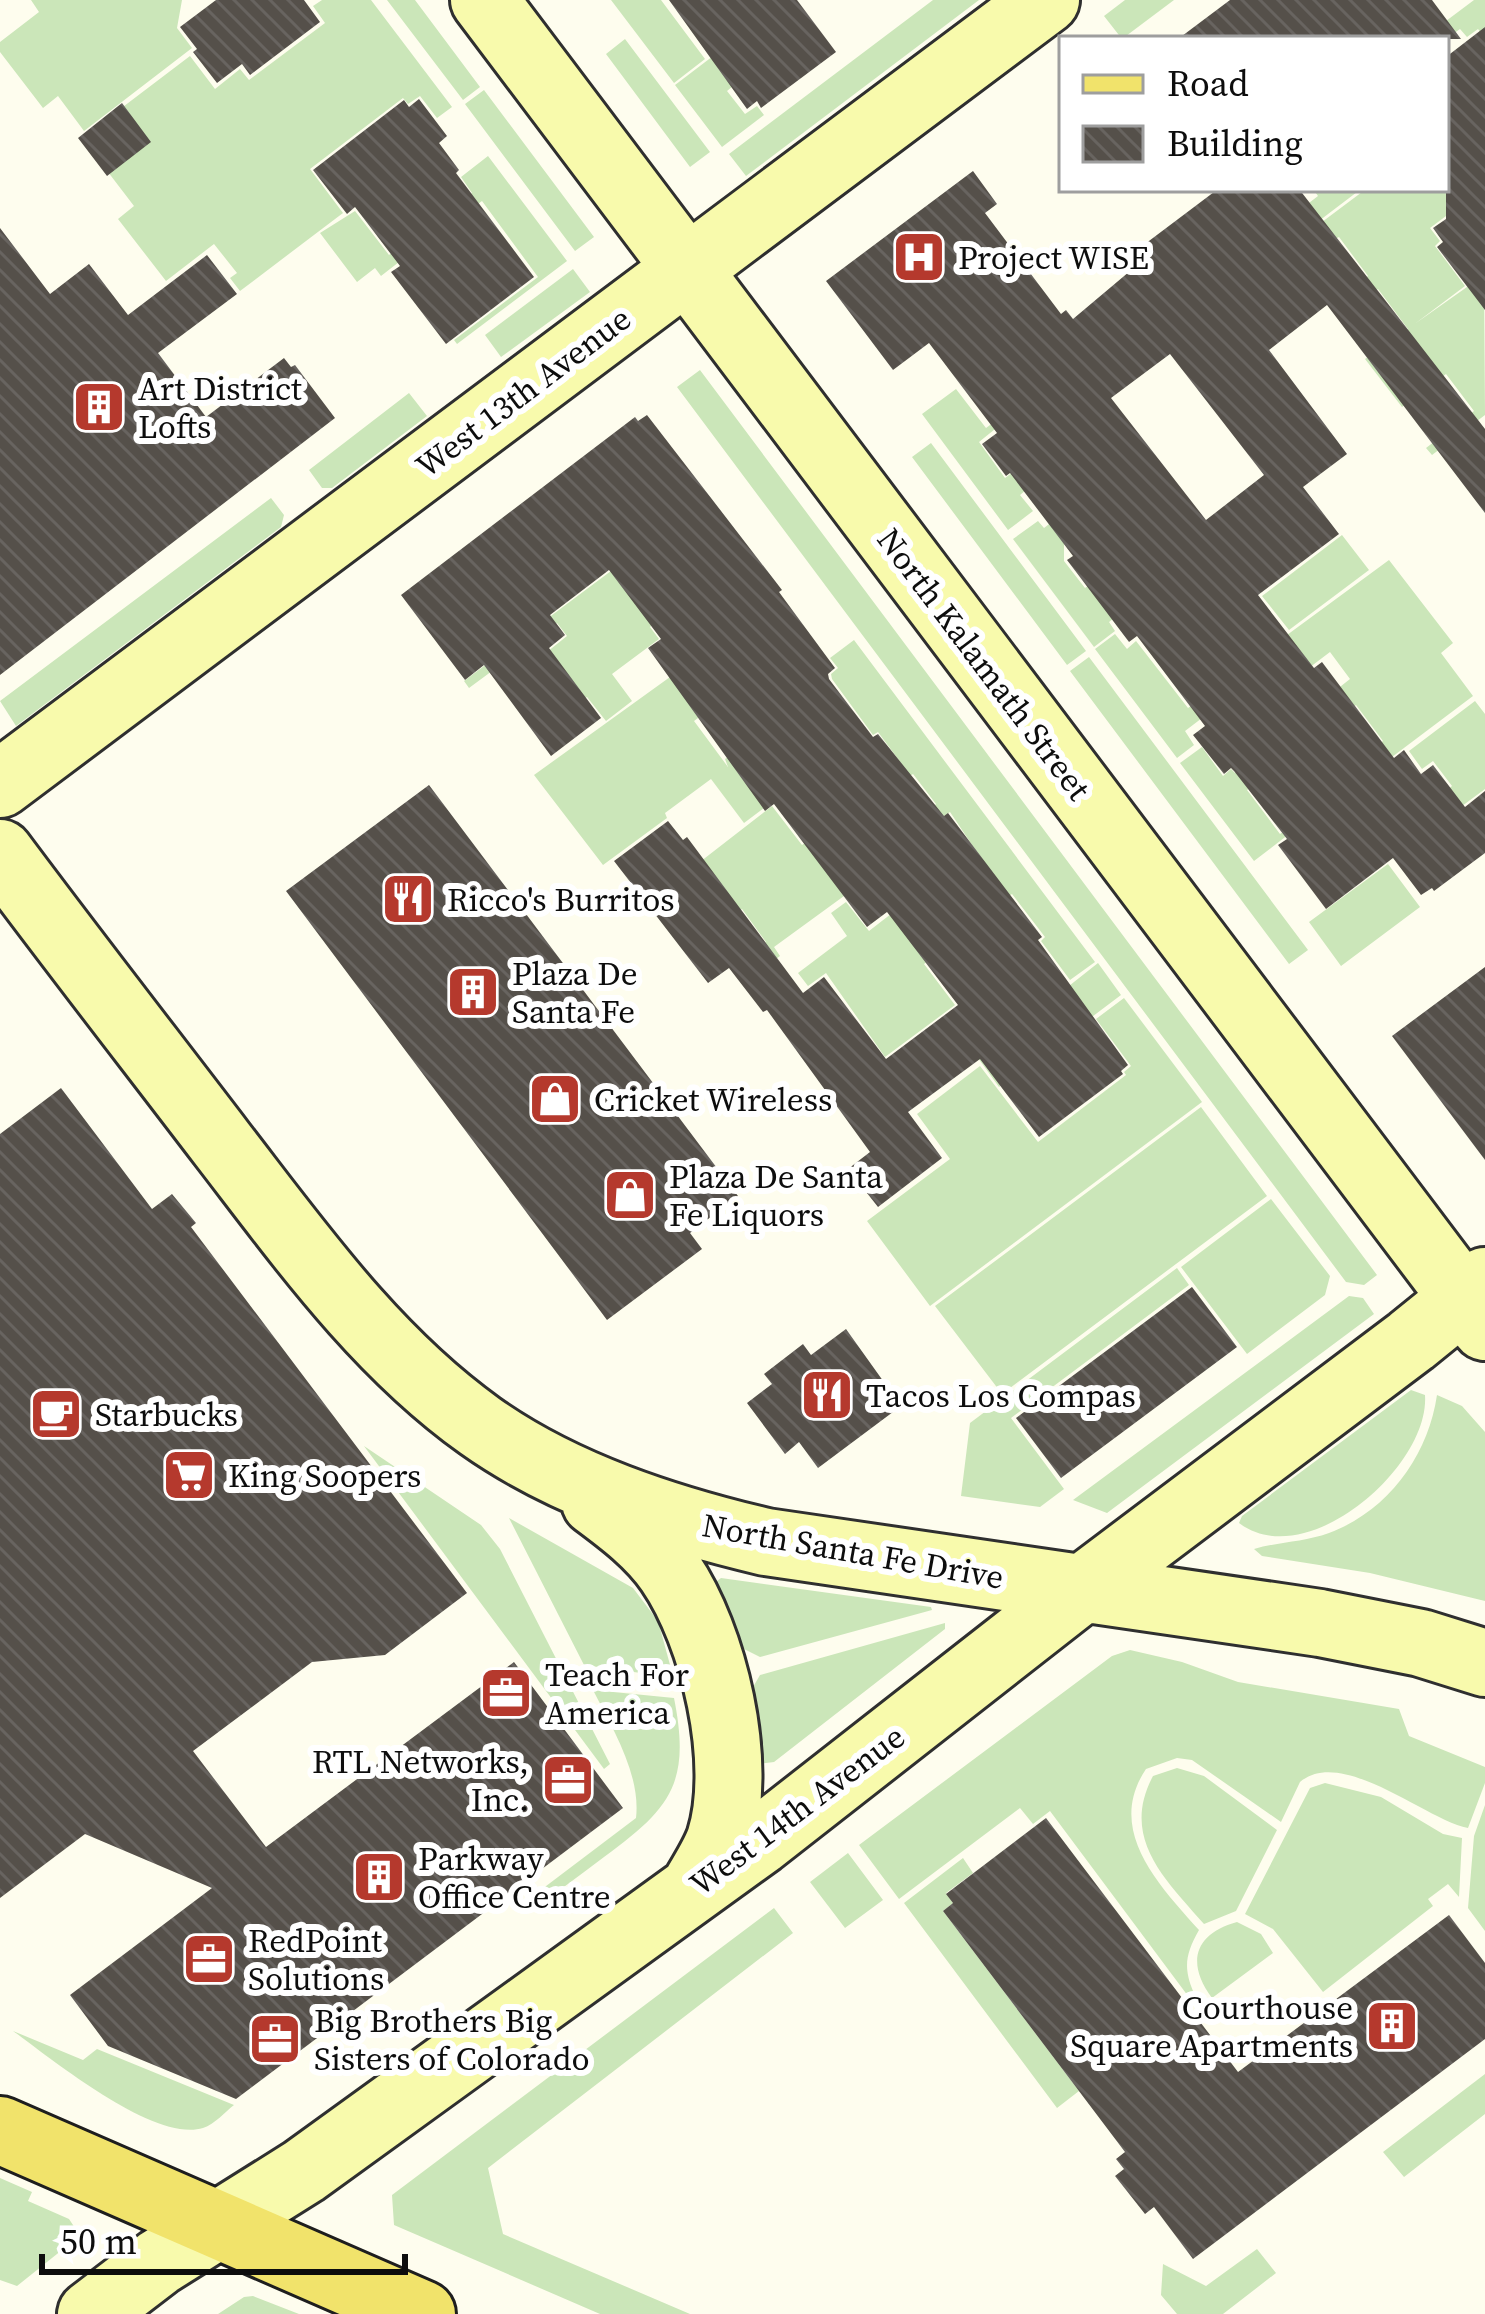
<svg xmlns="http://www.w3.org/2000/svg" width="1485" height="2314" viewBox="0 0 1485 2314" font-family="'Source Serif 4',serif">
<style>
.grass{fill:#cbe6b9}
.pier{fill:#fefdee}
.building{fill:url(#building-back-hatch);fill-rule:evenodd}
.lines{fill:none;stroke-linecap:round;stroke-linejoin:round}
.secondary-casing{stroke:#2f2f2f;stroke-width:72}
.primary-casing{stroke:#1e1e1e;stroke-width:72}
.secondary{stroke:#f8faac;stroke-width:66}
.primary{stroke:#f1e36b;stroke-width:66}
.labels{text-anchor:middle;dominant-baseline:central;stroke-width:12;stroke-linejoin:round;paint-order:stroke}
.poi-label{font-size:33px;fill:#0d0d0d;stroke:#fff;text-anchor:start}
.street-label{font-size:33px;fill:#0d0d0d;stroke:#fff}
</style>
<defs>
<pattern id="building-back-hatch" width="6" height="6" patternUnits="userSpaceOnUse" patternTransform="scale(3)"><rect width="6" height="6" fill="#55504a"/><path d="M-1 5l2 2M0 0l6 6M5-1l2 2" fill="none" stroke="#686460"/></pattern>
</defs>
<rect width="100%" height="100%" fill="#fefdee"/>
<path class="grass" d="M31,0H182L177,28L192,48L84,131L58,96L43,108L0,52V42L39,12Z
M322,0H371L452,107L437,118L420,96L408,104L403,98L310,169L343,213L240,291L230,278L237,273L214,244L166,281L118,219L134,206L82,138L190,56L215,89L240,69L249,80L325,23L313,6Z
M387,0H415L480,87L463,100Z
M611,0H661L705,59L674,83Z
M933,0H979L746,176L729,154Z
M1125,0H1174L1122,39L1104,16Z
M1474,0H1485V38L1478,29L1467,37L1460,29L1446,39H1422Z
M625,39L710,152L690,167L606,54Z
M717,53L739,81L727,91L745,114L757,106L764,115L722,147L675,85Z
M484,90L594,237L575,251L465,104Z
M488,156L567,261L457,344L454,340L538,277L482,201L428,241L421,231L472,193L461,177Z
M1313,189H1361L1282,249L1270,233L1318,196Z
M1366,189H1446L1466,201L1430,228L1440,241L1435,246L1465,286L1408,329L1378,289L1339,319L1329,306L1368,276L1339,237L1335,239L1322,222Z
M355,211L389,255L410,239L417,248L381,276L375,268L357,282L320,233Z
M573,269L590,292L501,357L485,335Z
M1484,275L1485,415L1432,455L1426,448L1474,411L1446,374L1402,407L1365,359Z
M700,370L1377,1275L1364,1285L1346,1282L677,387Z
M956,389L986,428L1002,416L1005,421L979,442L1005,478L1013,472L1026,490L1020,495L1033,511L1008,530L922,414Z
M409,393L427,416L332,488H322L309,470Z
M931,443L1086,651L1067,665L912,457Z
M271,498L284,515L281,527L16,726L0,701Z
M1038,521L1044,528L1053,521L1064,524V561L1085,588L1120,562L1118,615L1109,622L1115,631L1094,647L1013,539Z
M1342,535L1369,570L1289,630L1262,596Z
M1389,560L1453,643L1441,653L1473,696L1388,760L1377,746L1383,741L1356,705L1349,710L1247,790L1280,834L1290,827L1293,831L1254,861L1180,763L1202,747L1223,776L1231,769L1235,773L1314,712L1312,709L1350,679L1330,652L1293,680L1277,661L1185,731L1194,745L1177,758L1095,649L1115,634L1127,649L1136,641L1188,708Z
M619,565L659,619L650,627L659,639L612,674L632,701L606,721L587,697L564,714L547,652L567,636L557,623L469,688L464,681Z
M854,640L1095,962L1070,980L1041,941L1045,937L1012,894L1007,897L950,812L937,821L929,811L936,804L913,774L905,779L901,763L878,732L873,735L832,679L831,674L838,668L830,658Z
M1089,657L1308,950L1289,964L1070,671Z
M695,659L725,698L694,721L728,767L725,759L830,681L780,796L744,823L711,779L665,813L667,818L603,865L534,775Z
M1475,701L1485,714V789L1454,812L1441,795L1452,786L1433,761L1422,769L1409,751Z
M772,806L802,845L820,832L844,896L774,947L780,956L742,984L731,969L766,942L742,909L684,951L647,903Z
M1388,864L1420,907L1341,966L1309,922Z
M909,900L943,949L924,964L955,1005L885,1057L826,973L808,986L798,973L847,936L831,913L846,902L869,931Z
M1098,963L1121,995L999,1087L978,1058Z
M1124,998L1202,1102L930,1306L867,1221L950,1159L917,1114L980,1066L1038,1142L1126,1075L1124,1072L1131,1066L1096,1019Z
M1201,1107L1267,1196L1002,1394L935,1306Z
M1271,1199L1330,1276L1325,1295L1247,1354L1181,1267Z
M1177,1268L1189,1285L1011,1418L1064,1489L1040,1507L961,1496L970,1423Z
M1349,1296L1363,1298L1374,1314L1107,1513L1073,1500Z
M1411,1390L1425,1395C1430,1467 1306,1574 1239,1523L1242,1516Z
M1437,1395L1462,1406L1485,1432V1601L1370,1573L1262,1556L1254,1549C1278,1542 1304,1542 1329,1533C1388,1511 1428,1456 1437,1395Z
M364,1446L481,1525L500,1549L610,1764L604,1769Z
M509,1518L633,1588L658,1621L672,1672L655,1675L584,1665Z
M721,1578L931,1607L932,1610L760,1657L740,1647L712,1585Z
M945,1623V1629L774,1762L759,1764L749,1694L760,1675Z
M1130,1650L1182,1662L1238,1682L1399,1709L1409,1736L1485,1767V1783L1468,1828C1426,1820 1342,1746 1300,1782L1281,1822L1192,1760L1177,1758L1146,1769C1105,1830 1159,1885 1199,1930C1186,1953 1183,1967 1193,1991L1188,1996L1050,1811L1033,1824L1020,1808L899,1899L859,1845L1112,1656Z
M593,1690L674,1698C691,1783 671,1808 604,1857C579,1876 553,1895 527,1914L521,1905L636,1818C641,1774 612,1728 593,1690Z
M1177,1768L1204,1776L1277,1830L1236,1911L1204,1924C1165,1879 1120,1838 1153,1776Z
M1325,1783L1381,1797L1443,1834L1462,1838L1459,1897L1448,1884L1428,1899L1433,1906L1323,1992L1273,1929L1245,1914L1310,1788Z
M1485,1805V1931L1468,1908L1474,1836Z
M848,1853L883,1900L845,1928L810,1882Z
M963,1858L973,1873L946,1893L953,1903L943,1911L1079,2091L1057,2108L904,1903Z
M774,1908L793,1933L488,2168L503,2234L690,2314H600L394,2225L392,2195Z
M1237,1922L1261,1934L1273,1953L1212,1998C1186,1963 1194,1934 1237,1922Z
M13,2031L83,2060L97,2049L234,2105C225,2112 215,2124 203,2128C154,2143 52,2059 13,2031Z
M1485,2074V2114L1404,2177L1383,2152Z
M0,2178L32,2192L28,2201L69,2219L75,2228L62,2250L17,2286L0,2280Z
M1257,2249L1276,2273L1223,2314H1177L1161,2295L1163,2264L1206,2286Z
M253,2296L299,2314H218L244,2297Z"/>
<path class="pier" d="M29,2285L90,2309L94,2314H0V2306Z"/>
<path class="building" d="M216,0H304L320,22L250,75L242,64L217,83L193,52L197,49L180,27Z
M669,0H797L836,52L761,108L757,101L747,109Z
M1230,0H1432L1461,39H1178Z
M1485,27V310L1437,247L1443,242L1433,228L1446,219V57Z
M419,99L447,136L439,143L459,170L456,173L534,277L446,344L391,272L400,266L355,207L347,214L313,170L404,100L409,107Z
M122,103L151,142L107,176L78,138Z
M973,171L997,204L985,213L1061,314L1066,310L1073,319L1136,266L1129,256L1218,189H1299L1485,429V513L1327,305L1269,350L1347,454L1303,487L1339,534L1258,595L1314,668L1322,662L1394,758L1404,750L1421,774L1433,765L1465,807L1485,791V853L1434,891L1432,888L1421,895L1393,858L1326,909L1278,845L1287,839L1234,771L1231,768L1224,774L1193,735L1205,726L1137,636L1129,642L1067,560L1073,556L1010,473L1006,476L982,444L997,433L929,343L893,370L826,281ZM1170,354L1264,475L1206,520L1111,398Z
M0,228L50,294L89,264L128,315L207,255L237,294L158,353L206,417L284,358L291,367L295,365L335,418L0,675Z
M647,415L782,590L779,592L835,668L828,674L829,679L873,737L878,734L944,816L948,813L1042,937L1038,940L1128,1065L1121,1071L1123,1074L1039,1137L980,1059L908,1112L942,1158L878,1207L848,1169L870,1152L767,1010L763,1012L729,968L708,983L614,861L668,821L683,840L687,837L803,993L824,977L886,1059L958,1005L887,912L867,927L774,804L765,811L648,648L661,639L609,570L550,615L565,635L549,648L601,718L551,756L484,665L465,680L401,595L635,417L638,421Z
M429,785L738,1196L690,1233L702,1249L607,1320L286,891Z
M1485,967V1160L1392,1036Z
M61,1088L152,1209L172,1194L196,1223L191,1227L467,1593L385,1655L312,1662L193,1751L266,1847L514,1662L623,1808L236,2099L108,2046L70,1995L212,1888L85,1834L0,1898V1134Z
M1192,1287L1237,1347L1061,1478L1016,1418Z
M846,1329L901,1406L818,1468L799,1442L785,1454L747,1403L772,1384L764,1374L803,1344L811,1355Z
M1046,1818L1238,2072L1449,1915L1485,1963V2039L1193,2259L1154,2207L1145,2214L1115,2176L1124,2169L1116,2159L1125,2152L943,1911L953,1903L946,1894Z"/>
<g class="lines">
<g class="secondary-casing">
<path id="secondary" d="M484,0L1485,1327
M0,784L1046,0
M0,853C73,951 148,1047 222,1144C300,1245 375,1351 480,1426C563,1485 668,1519 766,1542L1320,1623L1421,1643L1485,1663
M595,1502C622,1522 651,1544 670,1572C714,1636 744,1763 720,1839C714,1856 703,1872 694,1888
M91,2314L159,2262L304,2171L760,1841L1082,1589L1411,1341L1485,1281"/>
</g>
<g class="primary-casing">
<path id="primary" d="M0,2130L422,2314"/>
</g>
<use href="#secondary" class="secondary"/>
<use href="#primary" class="primary"/>
</g>
<defs>
<g id="hospital-square" transform="scale(2.7)"><rect x="-9" y="-9" width="18" height="18" rx="4" fill="#b5392d" stroke="#fff"/><path d="M-5-5h3v3.5h4V-5h3V5h-3V1.5h-4V5h-3Z" fill="#fff"/></g>
<g id="building-square" transform="scale(2.7)"><rect x="-9" y="-9" width="18" height="18" rx="4" fill="#b5392d" stroke="#fff"/><path d="M-4-6H4V6H1V3H-1V6H-4ZM-2.5-4.3h1.7v1.8h-1.7ZM.8-4.3h1.7v1.8H.8ZM-2.5-1h1.7V.8h-1.7ZM.8-1h1.7V.8H.8Z" fill="#fff"/></g>
<g id="restaurant-square" transform="scale(2.7)"><rect x="-9" y="-9" width="18" height="18" rx="4" fill="#b5392d" stroke="#fff"/><path d="M-5-6h1v4h1v-4h1v4h1v-4h1v5L-1.5 .5V6h-2V.5L-5-1ZM5-6V6H3V1.5H1.5Q1.5-4 5-6Z" fill="#fff"/></g>
<g id="shop-square" transform="scale(2.7)"><rect x="-9" y="-9" width="18" height="18" rx="4" fill="#b5392d" stroke="#fff"/><path d="M-5-2.5h2.3a2.7 3.5 0 0 1 5.4 0H5L5.5 6h-11ZM-1.5-2.5h3a1.5 2.3 0 0 0-3 0Z" fill="#fff"/></g>
<g id="cafe-square" transform="scale(2.7)"><rect x="-9" y="-9" width="18" height="18" rx="4" fill="#b5392d" stroke="#fff"/><path d="M-5.5-4.5H6V0H3Q3 3.5 0 3.5H-2.5Q-5.5 3.5-5.5 0ZM3-3.2v2h1.7v-2ZM-6 4.5H4V6H-6Z" fill="#fff"/></g>
<g id="supermarket-square" transform="scale(2.7)"><rect x="-9" y="-9" width="18" height="18" rx="4" fill="#b5392d" stroke="#fff"/><path d="M-6-5.5h2.5l.6 2H6L4.5 2H-2.5L-4.4-4H-6ZM-1.5 3.2a1.3 1.3 0 1 0 .1 0ZM3 3.2a1.3 1.3 0 1 0 .1 0Z" fill="#fff"/></g>
<g id="office-square" transform="scale(2.7)"><rect x="-9" y="-9" width="18" height="18" rx="4" fill="#b5392d" stroke="#fff"/><path d="M-6-3h4V-5.5h4V-3h4V5H-6ZM-1-4.5V-3h2v-1.5ZM-6 0V1H6V0Z" fill="#fff"/></g>
</defs>
<g fill-rule="evenodd">
<use href="#hospital-square" x="919" y="257"/>
<use href="#building-square" x="99" y="407"/>
<use href="#restaurant-square" x="408" y="899"/>
<use href="#building-square" x="473" y="992"/>
<use href="#shop-square" x="555" y="1099"/>
<use href="#shop-square" x="630" y="1195"/>
<use href="#restaurant-square" x="827" y="1395"/>
<use href="#cafe-square" x="56" y="1414"/>
<use href="#supermarket-square" x="189" y="1475"/>
<use href="#office-square" x="506" y="1693"/>
<use href="#office-square" x="568" y="1780"/>
<use href="#building-square" x="379" y="1877"/>
<use href="#office-square" x="209" y="1959"/>
<use href="#building-square" x="1392" y="2026"/>
<use href="#office-square" x="275" y="2039"/>
</g>
<g class="labels">
<g class="poi-label">
<text x="958" y="257">Project WISE</text>
<text x="138" y="388">Art District<tspan x="138" dy="38">Lofts</tspan></text>
<text x="447" y="899">Ricco's Burritos</text>
<text x="512" y="973">Plaza De<tspan x="512" dy="38">Santa Fe</tspan></text>
<text x="594" y="1099">Cricket Wireless</text>
<text x="669" y="1176">Plaza De Santa<tspan x="669" dy="38">Fe Liquors</tspan></text>
<text x="866" y="1395">Tacos Los Compas</text>
<text x="95" y="1414">Starbucks</text>
<text x="228" y="1475">King Soopers</text>
<text x="545" y="1674">Teach For<tspan x="545" dy="38">America</tspan></text>
<text x="529" y="1761" text-anchor="end">RTL Networks,<tspan x="529" dy="38">Inc.</tspan></text>
<text x="418" y="1858">Parkway<tspan x="418" dy="38">Office Centre</tspan></text>
<text x="248" y="1940">RedPoint<tspan x="248" dy="38">Solutions</tspan></text>
<text x="1353" y="2007" text-anchor="end">Courthouse<tspan x="1353" dy="38">Square Apartments</tspan></text>
<text x="314" y="2020">Big Brothers Big<tspan x="314" dy="38">Sisters of Colorado</tspan></text>
</g>
<g class="street-label">
<text transform="translate(523 392) rotate(-37)">West 13th Avenue</text>
<text transform="translate(984 664) rotate(53)">North Kalamath Street</text>
<text transform="translate(853 1551) rotate(10)">North Santa Fe Drive</text>
<text transform="translate(797 1810) rotate(-37)">West 14th Avenue</text>
</g>
</g>
<rect x="1059" y="36" width="390" height="156" fill="#ffffff" stroke="#9e9e9e" stroke-width="3"/>
<rect x="1083" y="75" width="60" height="18" fill="#f1e36b" stroke="#9e9e9e" stroke-width="3"/>
<text x="1167" y="96" font-size="36" fill="#0d0d0d">Road</text>
<rect x="1083" y="126" width="60" height="36" fill="url(#building-back-hatch)" stroke="#9e9e9e" stroke-width="3"/>
<text x="1167" y="156" font-size="36" fill="#0d0d0d">Building</text>
<path d="M42 2254v18h363v-18" fill="none" stroke="#0d0d0d" stroke-width="6"/>
<text x="60" y="2254" font-size="36" fill="#0d0d0d" stroke="#ffffff" stroke-width="9" paint-order="stroke">50 m</text>
</svg>
